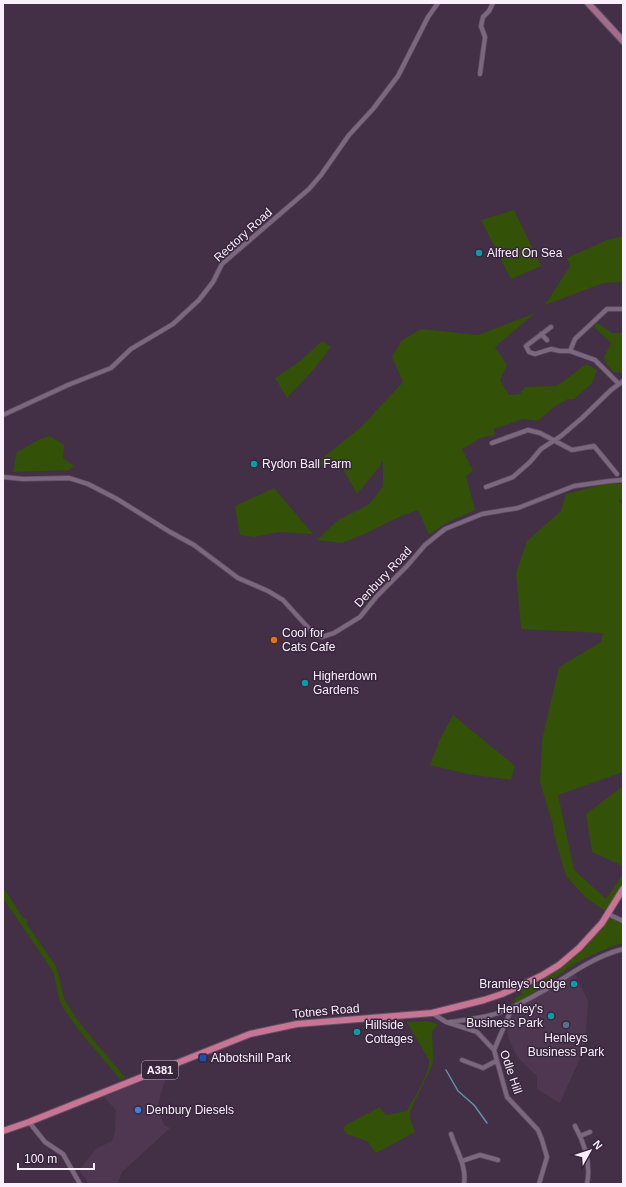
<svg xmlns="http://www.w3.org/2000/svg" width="626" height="1187" viewBox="0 0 626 1187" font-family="Arial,sans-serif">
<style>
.built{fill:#4f3752}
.green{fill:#335107}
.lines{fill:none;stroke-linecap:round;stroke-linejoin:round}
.stream{stroke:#5b94a9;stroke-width:1.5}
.street-casing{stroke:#604f62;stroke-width:5.5}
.secondary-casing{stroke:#604f62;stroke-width:8}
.primary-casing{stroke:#604f62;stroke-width:8}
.street{stroke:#7c6680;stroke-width:4}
.secondary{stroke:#a26d8a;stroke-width:6}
.primary{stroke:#c87494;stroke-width:6}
.culture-dot{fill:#0f9aa8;stroke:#38263c;stroke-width:1.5}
.food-dot{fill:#e8710a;stroke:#38263c;stroke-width:1.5}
.service-dot{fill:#5c6f8a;stroke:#38263c;stroke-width:1.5}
.transit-dot{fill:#1a4fb4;stroke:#38263c;stroke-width:1.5}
.shop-dot{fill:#3f7fe0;stroke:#38263c;stroke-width:1.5}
.labels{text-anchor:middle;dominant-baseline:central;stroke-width:3;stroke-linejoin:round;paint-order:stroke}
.shield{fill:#38263c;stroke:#c0b2c3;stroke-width:1}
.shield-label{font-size:11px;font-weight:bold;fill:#fbeefd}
.street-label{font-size:12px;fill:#fbeefd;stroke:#38263c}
.poi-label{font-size:12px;fill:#fbeefd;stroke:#38263c;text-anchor:start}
</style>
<rect width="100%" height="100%" fill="#433046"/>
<path class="built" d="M574,972L588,1001L585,1047L560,1103L537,1089V1076L518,1058L509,1040L505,1014L512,1008Z
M167,1073L158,1104L159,1112L164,1125L170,1128L122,1172L117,1184H89L79,1170L96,1149L112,1141L115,1132L116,1110L104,1097L155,1076Z"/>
<path class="green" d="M514,210L541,266L511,279L481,220Z
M623,236V282L603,283L545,305L570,266L567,258L607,240Z
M535,313L495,347L507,365L500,380L509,395L520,394L525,387L557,386L586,364L597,370L592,383L574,399H568L555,406L538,421L523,419L494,429L495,435L483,437L462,449L473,471L466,476L475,510L446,523L429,535L418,510L401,516L362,535L342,543L317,540L338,520L368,505L375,497L383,486V460L380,466L357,494L342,467L334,462L309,469L361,427L403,382L392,357L401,341L421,329L478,335Z
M596,324H599L612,333H623V373L614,372L607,365L604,357L611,343L594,327Z
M322,341L331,347L313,370L287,398L275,378L300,361Z
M50,436L64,445L63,458L74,466L69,470L13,472L17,452L40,439Z
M608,483L623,484V498L619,501L623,505V772L558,795L574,870L606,899L623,874V886L607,912L586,898L566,876L554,834L553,825L540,782L542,740L559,667L601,642L603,633L521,629L516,573L527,541L561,511L566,494Z
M274,488L313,534L278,532L254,537L240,535L235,506Z
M453,715L515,766L511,780L467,774L430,765L440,739Z
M623,786V866L592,852L586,814Z
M3,887L23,918L28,920L26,923L51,959C60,967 60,990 66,1002C82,1030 106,1053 125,1078L123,1079L119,1078C101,1055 78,1032 62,1006C57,996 57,981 52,970L5,901L3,902Z
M610,916L623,923V943C607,948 592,954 578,962C555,976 537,993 513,1004C514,997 517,996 523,995L520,991C555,975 588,948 610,916Z
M426,1021L434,1023L438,1025L432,1031L433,1058L432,1066L410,1111V1118L415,1132L376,1153L367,1141L347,1134L343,1129L346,1125L380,1107L384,1113L386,1115L407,1111C414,1097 430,1075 429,1060L407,1022Z"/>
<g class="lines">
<path class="stream" d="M446,1070L458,1091L474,1105L487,1123"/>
<g class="street-casing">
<path id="street" d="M480,74L485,37L481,26L483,17L489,11L493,3
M551,327L526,346L529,352L535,354L551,349L560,351H570L595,360L619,384
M541,334L547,340
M570,351L575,339L607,309H623
M3,415L68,385L111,368L131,349L173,324L199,300L213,282L222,264L309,189L321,175L349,135L373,109L398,76L428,17L438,3
M492,443L528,430L540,433L572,450L594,446L617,474
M3,477L23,479L69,478L88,484L117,499L170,532L194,545L238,578L268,591L283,600L313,633L322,637L334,633L360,617L377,596L407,566L425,545L445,529L482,514L518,508L574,486L610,481L623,480
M486,487L513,477L530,462L541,449L561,436L582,418L611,390L623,381
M608,914L623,921
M432,1013L446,1022L477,1032L494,1050L507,1097L538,1130L542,1140L547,1157L539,1184
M450,1022C471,1019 494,1017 513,1007C525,1001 538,994 550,987C573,972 596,956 623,949
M494,1050L512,1008
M462,1060L483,1068L496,1061
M29,1122L45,1142L63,1154L80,1184
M575,1126C585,1144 591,1164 587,1184
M451,1134C456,1150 467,1166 464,1184
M580,1136L590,1132
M462,1161L480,1155L498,1160"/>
</g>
<g class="secondary-casing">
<path id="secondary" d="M588,3L623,41"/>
</g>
<g class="primary-casing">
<path id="primary" d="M3,1131L29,1122L250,1034L297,1024L432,1013L484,1000L502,994L541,976L559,965L579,948L602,923L623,889"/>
</g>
<use href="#street" class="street"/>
<use href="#secondary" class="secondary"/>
<use href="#primary" class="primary"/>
</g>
<g class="culture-dot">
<circle cx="479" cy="253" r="4"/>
<circle cx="254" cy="464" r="4"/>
<circle cx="305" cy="683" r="4"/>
<circle cx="574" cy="984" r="4"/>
<circle cx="551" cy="1016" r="4"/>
<circle cx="357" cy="1032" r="4"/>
</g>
<circle class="food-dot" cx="274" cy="640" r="4"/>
<circle class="service-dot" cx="566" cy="1025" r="4"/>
<rect class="transit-dot" x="199" y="1054" width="8" height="8" rx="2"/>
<circle class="shop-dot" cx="138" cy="1110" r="4"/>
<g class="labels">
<rect class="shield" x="142" y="1061" width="36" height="18" rx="3"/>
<g class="shield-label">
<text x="160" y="1070">A381</text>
</g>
<g class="street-label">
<text transform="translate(243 235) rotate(-42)">Rectory Road</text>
<text transform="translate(383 577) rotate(-47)">Denbury Road</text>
<text transform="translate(326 1011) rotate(-5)">Totnes Road</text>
<text transform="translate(511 1072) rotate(71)">Odle Hill</text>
</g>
<g class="poi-label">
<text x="487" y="253">Alfred On Sea</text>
<text x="262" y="464">Rydon Ball Farm</text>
<text x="282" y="633">Cool for<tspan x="282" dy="14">Cats Cafe</tspan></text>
<text x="313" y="676">Higherdown<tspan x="313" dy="14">Gardens</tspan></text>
<text x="566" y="984" text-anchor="end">Bramleys Lodge</text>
<text x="543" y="1009" text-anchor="end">Henley's<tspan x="543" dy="14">Business Park</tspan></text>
<text x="365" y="1025">Hillside<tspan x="365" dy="14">Cottages</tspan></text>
<text x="566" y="1038" text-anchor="middle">Henleys<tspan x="566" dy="14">Business Park</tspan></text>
<text x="211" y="1058">Abbotshill Park</text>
<text x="146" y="1110">Denbury Diesels</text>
</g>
</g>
<rect width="626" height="1187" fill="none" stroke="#fbeefd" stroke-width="8"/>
<g transform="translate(590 1151) rotate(51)" stroke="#38263c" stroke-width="3" paint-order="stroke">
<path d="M0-3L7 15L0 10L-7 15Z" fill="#fbeefd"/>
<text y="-6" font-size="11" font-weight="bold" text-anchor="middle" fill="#fbeefd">N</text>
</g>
<path d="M18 1163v6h76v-6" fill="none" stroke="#fbeefd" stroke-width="2"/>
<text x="24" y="1163" font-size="12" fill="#fbeefd" stroke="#38263c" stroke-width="3" paint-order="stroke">100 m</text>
</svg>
